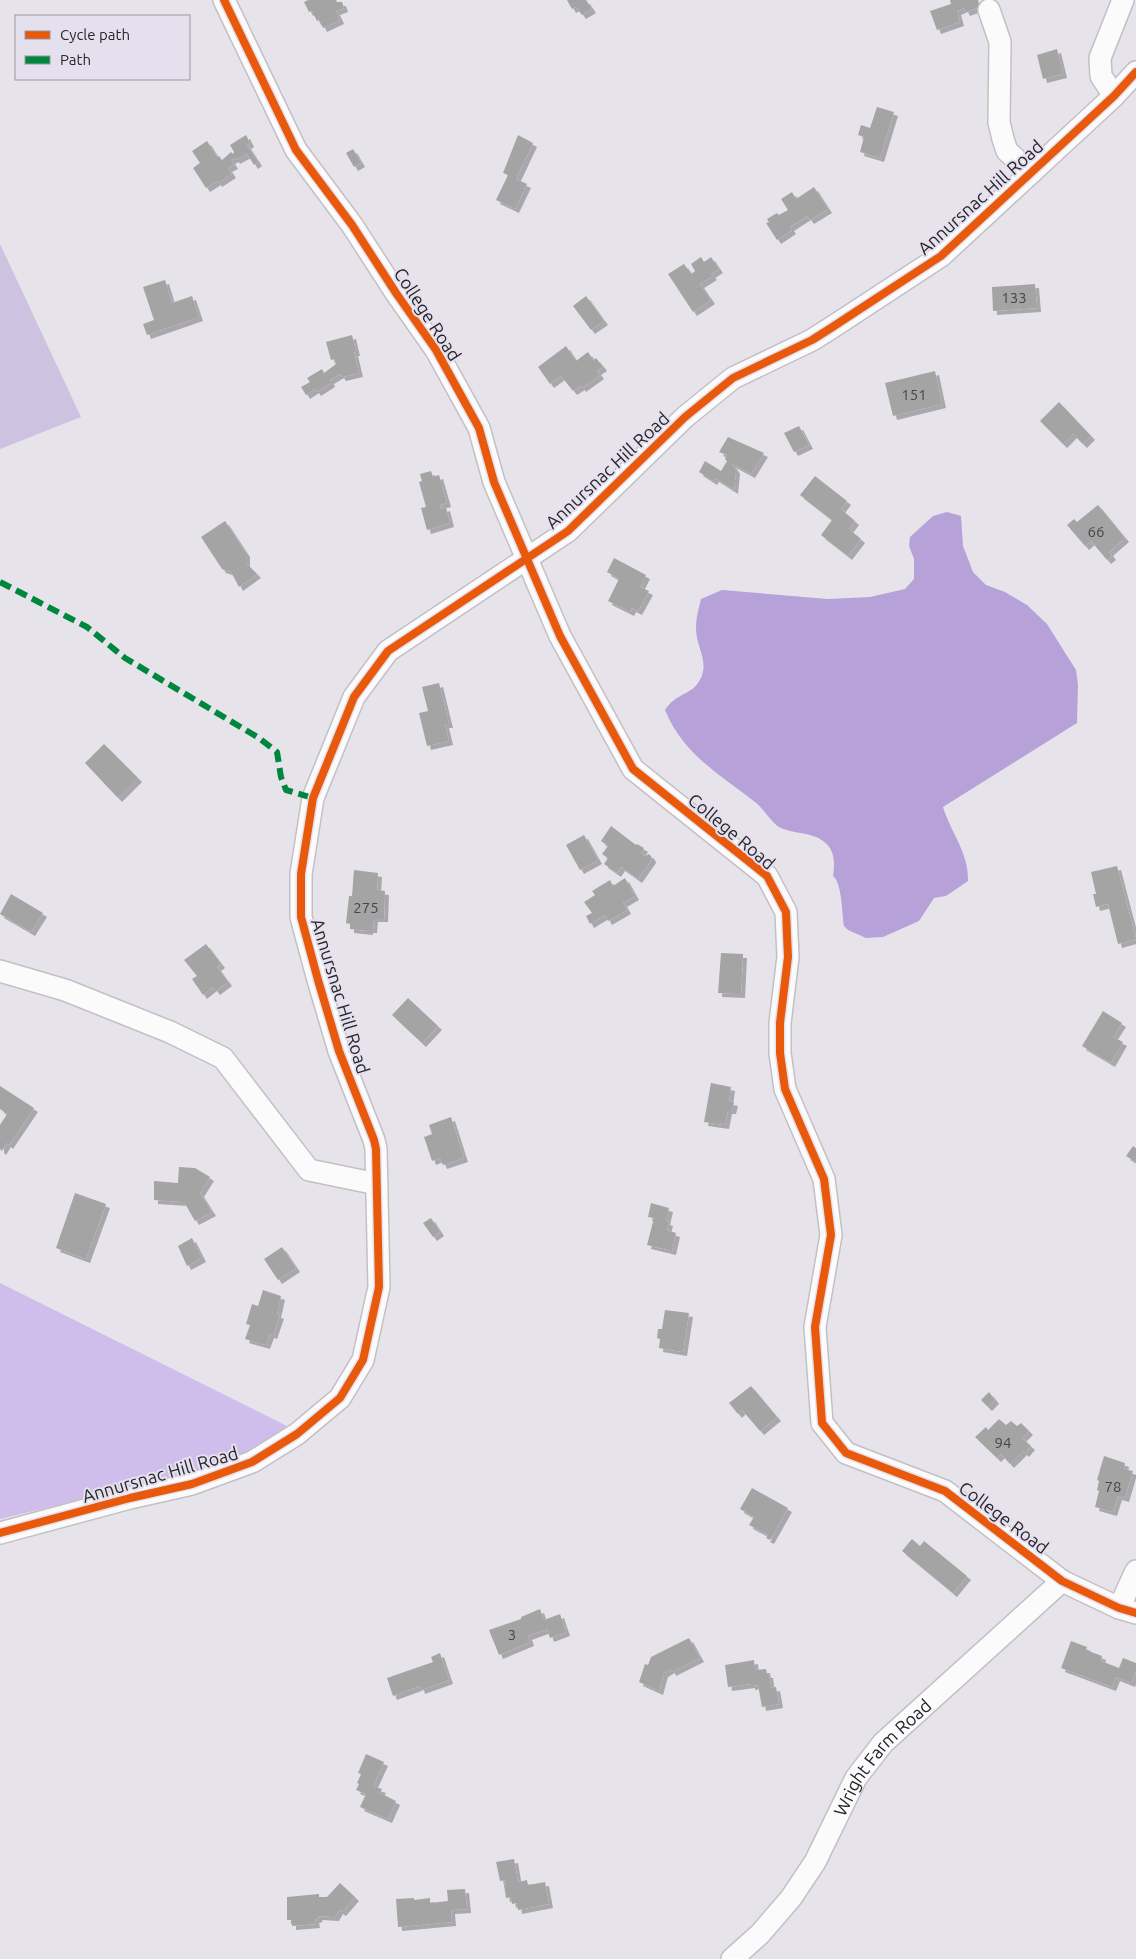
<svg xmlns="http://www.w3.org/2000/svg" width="1136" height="1959" viewBox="0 0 1136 1959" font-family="Ubuntu,sans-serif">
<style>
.green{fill:#cec2e1}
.forest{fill:#cfbeec}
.water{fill:#b6a2d9}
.building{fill:#a4a4a4;filter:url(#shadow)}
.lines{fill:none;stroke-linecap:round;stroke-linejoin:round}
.minor-casing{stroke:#c2c0c6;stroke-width:24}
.minor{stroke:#fbfbfc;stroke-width:21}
.quiet{stroke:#00873e;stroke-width:6;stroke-dasharray:12 6;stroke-linecap:butt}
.cycleway-casing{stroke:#e5e0ee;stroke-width:11}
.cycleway{stroke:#e8590c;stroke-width:8}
.labels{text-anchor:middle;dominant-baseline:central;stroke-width:4;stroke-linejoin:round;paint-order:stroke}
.number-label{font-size:15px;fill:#464548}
.street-label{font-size:18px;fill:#26252a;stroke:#e5e0ee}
</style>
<defs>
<filter id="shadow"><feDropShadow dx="4" dy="4" stdDeviation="0" flood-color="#0004"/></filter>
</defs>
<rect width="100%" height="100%" fill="#e6e4ea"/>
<path class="green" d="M0,244L81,417L0,449Z"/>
<path class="forest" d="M0,1283L289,1427L262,1447L214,1468L0,1519Z"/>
<path class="water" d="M947,512L961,516L963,546L973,572L986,585L1005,592L1027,605L1047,624L1076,670L1078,685L1077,723L943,807C951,833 969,853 968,881L946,896L934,898L919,921L883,937L866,938L848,930L844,926C842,915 842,882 833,876C835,863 835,849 823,841C812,832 792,834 779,827C770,821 764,809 755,802C719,774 683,754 665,710C667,707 670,703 673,701C681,694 692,692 698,683C712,662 695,648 696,626C696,617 699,608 701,599L722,590L828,599L870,597L905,589L914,579V559L909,546L910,537L933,516Z"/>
<path class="building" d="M308,0H336L337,2H342L344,8L336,11L340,20L323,28L319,20L317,21L312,11L309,12L304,2Z
M567,0H586L592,9L582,15L576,7L572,9Z
M950,0H978L980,7L966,12L964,8L957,11L960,22L937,30L930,11L951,4Z
M1057,49L1063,74L1043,79L1037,55Z
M877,107L894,112L880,158L860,152L864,137L858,135L861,125L870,128Z
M246,135L250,143L247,145L258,162L254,165L247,154L236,160L235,158L231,160L234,165L228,168L232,174L218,183L217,181L206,188L193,168L200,163L192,151L207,141L217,157L219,156L222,160L231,152L233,154L234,152L230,145Z
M518,135L533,143L516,179L527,184L515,209L496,200L508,175L503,173Z
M353,149L361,163L354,167L346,153Z
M814,187L828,209L810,220L807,216L790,227L792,230L777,240L766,223L769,222L767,219L777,213L779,215L788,210L781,199L792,192L796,199Z
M701,257L704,262L711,257L719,269L711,274L713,276L700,284L711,300L693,312L668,274L684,264L691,274L695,271L691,264Z
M165,280L172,303L192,296L199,317L147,335L143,324L154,320L143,287Z
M1035,284L1037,308L993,311L992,287Z
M586,296L604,321L591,330L573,306Z
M352,335L356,352H354L359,373L342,377L340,374L330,380L331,383L317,392L315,389L306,395L301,387L310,382L307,378L322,369L324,373L336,364L335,359L331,360L326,342Z
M566,346L576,361L588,352L593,360L596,358L603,367L597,371L600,375L582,388L581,386L573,391L561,376L550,384L538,367Z
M935,371L942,404L893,416L885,383Z
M1059,402L1091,436L1083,444L1073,434L1063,444L1040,421Z
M799,426L809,445L794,452L784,433Z
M728,437L764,453L751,474L732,464L736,470L734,490L715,478L713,481L699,472L705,461L721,471L727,461L725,459L727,455L719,452Z
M431,471L433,477L439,475L447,503L440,505L441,509L446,507L450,523L427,530L421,508L426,507L419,482L422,481L420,474Z
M815,476L847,501L841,509L855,521L849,529L861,539L848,556L821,535L832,520L800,495Z
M1098,505L1125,538L1109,552L1112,556L1107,560L1091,541L1085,546L1067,525L1074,519L1077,522Z
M225,521L246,553V563L257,574L239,587L231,572L222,569L201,537Z
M614,558L646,575L640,587L649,591L638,611L632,608L630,612L608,601L619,579L607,572Z
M439,683L449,724H445L449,741L427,746L419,713L428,711L422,687Z
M104,744L138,778L118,798L85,763Z
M611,826L636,845L637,844L644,848L641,853L645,856L649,854L651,856L652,859L638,879L621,867L617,873L604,864L608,858L602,854L608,846L601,841Z
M584,835L598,860L580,870L566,845Z
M1117,866L1136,939L1118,944L1108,904L1096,907L1093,894H1096L1091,872Z
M354,870L378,873L377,890L385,891L384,918H374L373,929H369V931L350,929V924L346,923L349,896H352Z
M625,878L635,896L623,903L627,910L608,921L605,915L590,924L586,916L592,913L584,902L595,895L592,891L610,880L613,886Z
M11,894L43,913L31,932L0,914Z
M206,944L221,964L217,967L228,982L216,991L213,987L203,995L192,979L197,976L184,960Z
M721,953L743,954L741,994L718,993Z
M408,998L438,1026L422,1043L392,1015Z
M1103,1011L1122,1023L1113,1037L1123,1042L1111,1063L1082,1046Z
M711,1083L731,1087L729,1101L734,1102L732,1110H728L725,1125L704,1122Z
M0,1086L34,1108L9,1145L7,1143L2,1151L0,1149V1125L7,1114L0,1109Z
M451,1117L464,1158L443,1165L440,1158L432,1161L424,1137L432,1134L429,1125Z
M1133,1146L1136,1148V1162L1126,1156Z
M179,1167L195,1168L210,1177L200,1193L212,1212L195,1221L184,1202L154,1200V1181L178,1183Z
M75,1193L106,1204L86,1259L56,1248Z
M651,1203L669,1208L666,1221L669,1222L667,1230L676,1233L672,1251L647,1245L654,1218L648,1217Z
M431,1218L440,1232L433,1237L423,1223Z
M192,1238L202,1258L187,1266L178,1246Z
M282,1247L296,1268L278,1280L264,1259Z
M263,1290L281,1296L277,1314L280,1315L273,1335L270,1334L266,1345L245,1339L250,1325L246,1324L252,1304L258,1306Z
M665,1310L689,1313L683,1352L659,1348L660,1339L657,1338L658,1329H662Z
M751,1386L777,1417L760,1431L742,1410L738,1414L729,1403Z
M989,1392L995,1400L988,1407L981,1400Z
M999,1419L1006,1425L1011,1421L1017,1426L1021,1423L1029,1431L1022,1438L1031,1446L1025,1453L1023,1451L1010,1464L1001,1454L997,1458L975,1437L986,1427L988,1430Z
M1104,1456L1125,1463L1124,1469L1133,1471L1125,1498L1118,1496L1113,1512L1095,1507L1099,1491L1097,1490L1099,1481L1097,1480Z
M752,1488L788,1508L770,1540L766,1538L768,1535L749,1525L754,1517L740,1509Z
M912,1539L920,1546L924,1541L967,1576L953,1593L902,1551Z
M540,1609L544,1620L560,1614L566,1632L550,1638L547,1629L528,1636L530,1642L499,1655L489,1630L521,1619V1617Z
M689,1638L700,1658L672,1672L671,1669L664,1673L659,1691L639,1682L645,1664L648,1665L651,1657Z
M1071,1641L1087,1647L1086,1650L1102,1656L1101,1661L1119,1668L1123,1658L1136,1663V1671L1131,1683L1116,1677L1112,1687L1061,1668Z
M440,1653L449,1680L421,1690L420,1686L393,1696L387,1678L433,1662L431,1657Z
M754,1660L755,1670L766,1669L767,1674H769L771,1688L776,1687L779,1704L762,1707L758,1685L751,1686V1684L728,1687L725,1665Z
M366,1754L384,1762L373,1786L382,1789L380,1793L396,1801L388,1819L360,1807L366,1794L356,1790L359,1784L357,1783L361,1774L358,1773Z
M514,1859L518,1882L527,1880L528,1885L545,1882L549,1904L518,1910L517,1903L512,1904L511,1897L506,1898L504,1885L506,1884L505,1880L500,1881L496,1862Z
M340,1883L355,1897L342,1912L339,1910L335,1917L318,1916L319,1918L315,1919L316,1924L292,1926V1920H287V1897L319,1894V1897H327Z
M465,1889L467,1909L451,1910L452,1922L398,1927L396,1899L414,1898V1900L430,1898V1903L448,1901L447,1890Z"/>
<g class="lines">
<g class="minor-casing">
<g id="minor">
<path d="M224,0L296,150L352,225L396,293L436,350L479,428L494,482L560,636L633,769L767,876L786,912L788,957L780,1023V1053L785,1089L824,1179L831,1235L815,1327L822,1423L846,1453L945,1491L1062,1581L1119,1608L1136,1613"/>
<path d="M989,10L1000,42L999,122L1003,139L1007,151L1031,173"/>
<path d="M1114,96L1101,76L1100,58L1123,0"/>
<path d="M0,971L65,990L170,1032L223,1058L309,1170L377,1184"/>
<path d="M0,1533L130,1498L192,1484L252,1462L297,1434L340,1398L363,1360L379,1287L376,1149L374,1140L339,1051L318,980L301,917V874L313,798L354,697L388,651L568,531L685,417L733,378L812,340L831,328L941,256L1114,96L1136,72"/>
<path d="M1119,1608L1136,1571"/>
<path id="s1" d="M732,1959L760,1934L791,1898L815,1862L856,1778L883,1743L1062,1581"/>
</g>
</g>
<use href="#minor" class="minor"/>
<path class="quiet" d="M0,582L87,627L125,658L259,738L277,752L281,777L286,790L313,798"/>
<g class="cycleway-casing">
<path id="cycleway" d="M224,0L296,150L352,225L396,293L436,350L479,428L494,482L560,636L633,769L767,876L786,912L788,957L780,1023V1053L785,1089L824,1179L831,1235L815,1327L822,1423L846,1453L945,1491L1062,1581L1119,1608L1136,1613
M0,1533L130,1498L192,1484L252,1462L297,1434L340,1398L363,1360L379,1287L376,1149L374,1140L339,1051L318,980L301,917V874L313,798L354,697L388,651L568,531L685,417L733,378L812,340L831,328L941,256L1114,96L1136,72"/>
</g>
<use href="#cycleway" class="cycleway"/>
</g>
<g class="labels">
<g class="number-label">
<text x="1014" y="297">133</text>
<text x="914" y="394">151</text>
<text x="1096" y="531">66</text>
<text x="366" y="907">275</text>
<text x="1003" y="1442">94</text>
<text x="1113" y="1486">78</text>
<text x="512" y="1634">3</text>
</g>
<g class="street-label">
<text transform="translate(980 197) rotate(-42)">Annursnac Hill Road</text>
<text transform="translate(428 314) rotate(57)">College Road</text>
<text transform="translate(607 470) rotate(-43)">Annursnac Hill Road</text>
<text transform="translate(732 831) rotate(40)">College Road</text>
<text transform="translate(341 996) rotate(73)">Annursnac Hill Road</text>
<text transform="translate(160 1474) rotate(-16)">Annursnac Hill Road</text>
<text transform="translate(1004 1517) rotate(37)">College Road</text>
<text stroke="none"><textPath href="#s1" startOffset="254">Wright Farm Road</textPath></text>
</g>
</g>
<rect x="15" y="15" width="175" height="65" fill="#e5e0ee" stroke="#9995a0"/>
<rect x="25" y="31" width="25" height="8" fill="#e8590c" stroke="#9995a0"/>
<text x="60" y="40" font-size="15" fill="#26252a">Cycle path</text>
<rect x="25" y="56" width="25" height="8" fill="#00873e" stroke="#9995a0"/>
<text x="60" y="65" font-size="15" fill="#26252a">Path</text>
</svg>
